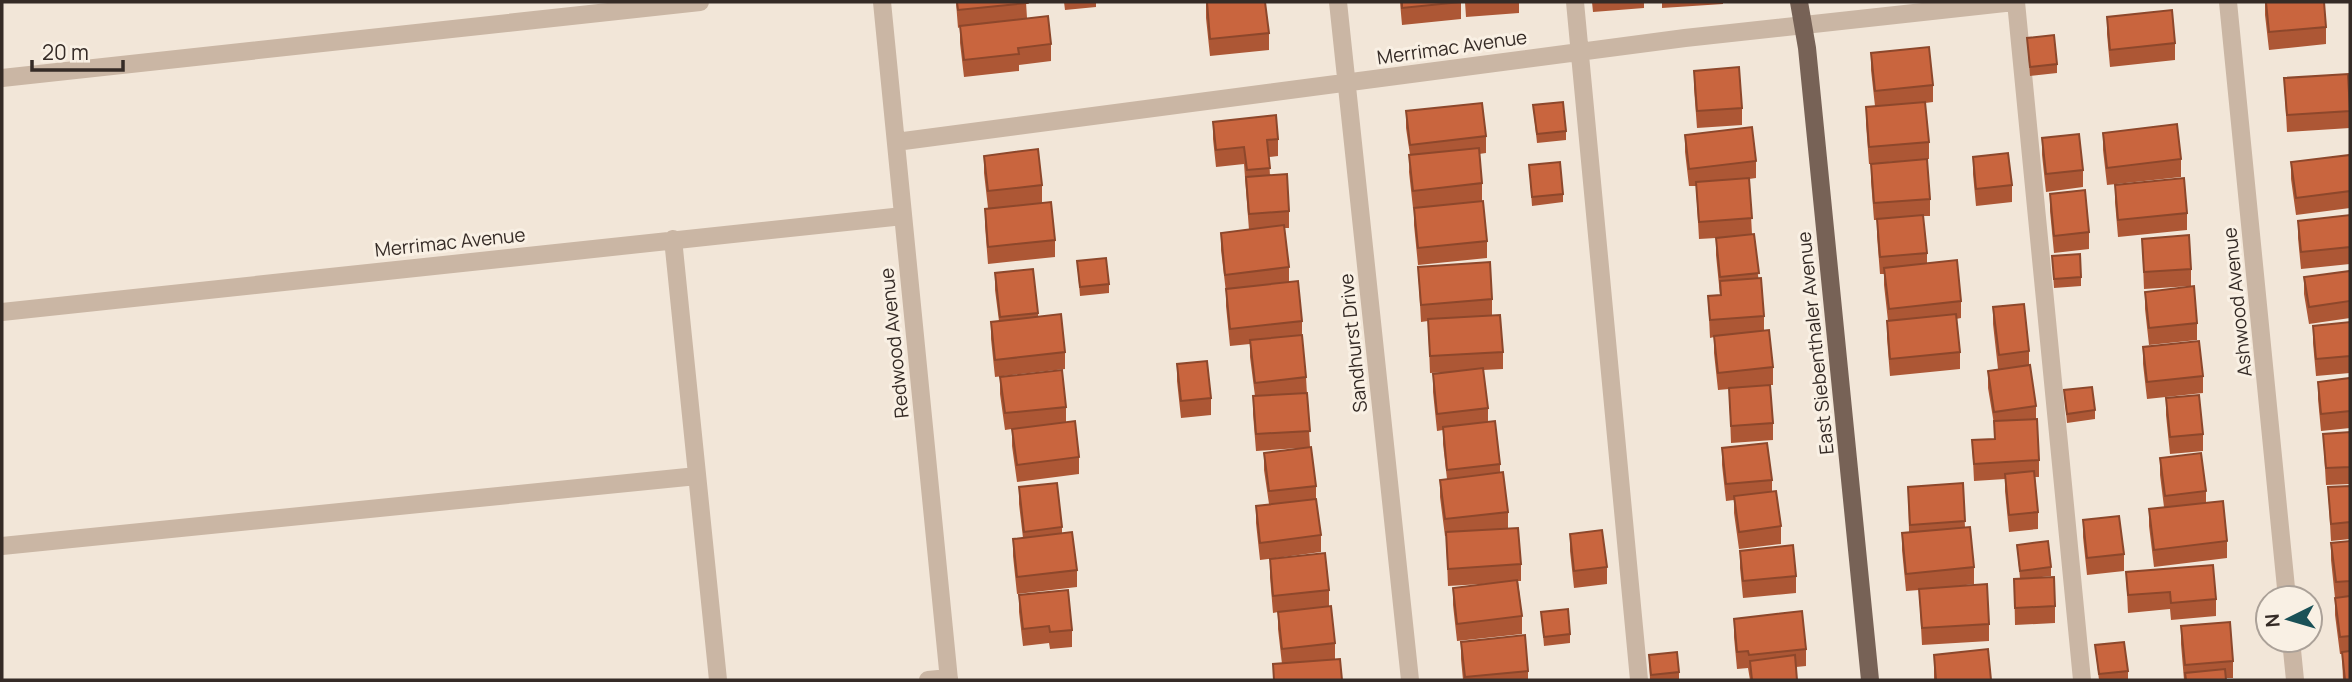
<svg xmlns="http://www.w3.org/2000/svg" width="2352" height="682" viewBox="0 0 2352 682" font-family="Manrope,sans-serif">
<style>
.lines{fill:none;stroke-linecap:round;stroke-linejoin:round}
.minor{stroke:#cab6a4;stroke-width:18}
.major{stroke:#776256;stroke-width:18}
.wall{fill:#ad5735}
.building{fill:#c9653e;stroke:#8d472b;stroke-width:2}
.labels{text-anchor:middle;dominant-baseline:central;stroke-width:6;stroke-linejoin:round;paint-order:stroke}
.street-label{font-size:19px;fill:#352b26;stroke:#f9f0e4}
</style>
<rect width="100%" height="100%" fill="#f2e6d8"/>
<g class="lines">
<path class="minor" d="M882,2L949,680
M1338,2L1410,680
M1575,2L1639,680
M2016,2L2082,680
M2228,2L2287,598
M2,78L700,2
M896,142L1685,38L2014,2
M673,239L718,680
M2,312L903,216
M2,546L697,476
M2291,640L2295,680
M928,680L949,678"/>
<path class="major" d="M1799,2L1807,48L1870,680"/>
</g>
<path class="wall" d="M956,2H1026L1027,18L1051,44V61L1019,65V71L964,77L960,43V27L958,28Z
M1064,2H1096V7L1065,10Z
M1206,2L1269,33V50L1210,56L1206,18Z
M1400,2H1461V19L1402,25Z
M1465,2H1519V13L1466,17Z
M1592,2H1644V8L1593,12Z
M1662,2H1723V4L1662,8Z
M2265,2L2326,27V44L2269,50L2265,15Z
M2107,17L2175,43V60L2110,67L2107,34Z
M2027,38L2057,64V73L2030,76Z
M1871,53L1933,85V102L1925,103L1929,142V159L1888,162L1930,199V216H1923L1927,253V264L1961,301V318L1956,319L1960,352V369L1890,376L1887,338V321H1888L1884,285V274H1880L1877,236V220H1874L1871,181V164H1869L1866,124V107L1875,106L1871,70Z
M1694,71L1742,108V125L1697,128L1694,88Z
M2284,78L2350,111V128L2287,132Z
M1533,105L1566,131V140L1537,143Z
M1406,111L1486,136V153L1479,154L1482,183V201L1413,208L1409,172L1410,155L1406,128Z
M1213,122L1278,139V156L1269,157L1270,176L1289,211V228H1284L1289,267V282L1302,321V338L1306,377L1310,447L1316,486V499L1321,535V552L1260,560L1256,523V506L1269,504L1264,470V453L1299,448L1256,451L1253,414V396H1255L1250,357V344L1230,346L1226,306V292L1221,250V233L1249,230L1244,164L1216,167L1213,139Z
M2103,133L2181,159V177L2107,185L2103,150Z
M1685,135L1756,161V178L1749,179L1752,234L1764,316V331L1773,367V385H1767L1773,423V440L1731,443L1729,389L1718,390L1714,353V337L1710,338L1708,296L1720,295L1716,255V238L1699,239L1696,186H1689L1685,152Z
M2042,138L2083,170V187L2046,192L2042,155Z
M2350,155V208L2296,215L2291,179V162Z
M984,156L1042,185V202L1055,240V257L988,264L985,226V209L988,208L984,173Z
M1973,157L2012,185V202L1976,206L1973,174Z
M1529,165L1563,194V202L1532,206Z
M2115,185L2187,213V230L2118,237L2115,202Z
M2050,194L2089,232V249L2054,253L2050,211Z
M1414,208L1487,241V258L1418,265L1414,225Z
M2350,215V264L2301,269L2298,238V221Z
M2142,239L2191,269V286L2144,289Z
M2052,256L2081,277V286L2054,288Z
M1077,261L1109,284V293L1080,296Z
M1418,267L1492,299V315L1503,352V369L1483,370L1488,408V422L1500,464V472L1508,512V529L1521,564V581H1518L1522,616V634L1457,641L1453,605V588L1499,583L1448,586L1446,536H1445L1440,497V480L1447,479L1443,444V430L1437,431L1433,392V374L1452,372L1430,373L1428,321L1421,322Z
M2350,271V318L2309,324L2304,294V277Z
M995,273L1038,313V317L1065,352V369L995,377L991,339V322L999,321L995,290Z
M2145,292L2197,323V340L2149,345L2145,309Z
M1993,307L2029,351V365L2036,406V419L2039,460V477H2035L2038,512V529L2009,532L2005,491V479L1974,481L1972,440L1994,439V424L1988,388V371L1998,369L1993,324Z
M2350,322V373L2316,376L2313,343V326Z
M2143,347L2203,376V393L2147,399L2143,364Z
M1177,364L1211,398V415L1181,418L1177,381Z
M1000,377L1066,407V422L1079,457V474L1017,482L1012,446V429L1005,430L1000,394Z
M2350,378V428L2321,431L2318,399V382Z
M2064,390L2095,410V419L2067,423Z
M2166,398L2203,434V451L2170,454L2166,415Z
M2350,432V484L2326,485L2323,434Z
M1722,448L1772,480V491L1781,526V544L1739,549L1734,513V500L1726,501L1722,465Z
M2160,458L2206,491V503L2227,541V558L2154,567L2149,526V509L2164,507L2160,475Z
M1963,483L1965,527L1974,567V584L1949,587L1989,624V641L1922,645L1919,590L1906,591L1902,550V533L1909,532L1908,487Z
M2350,486V539L2331,541L2328,487Z
M1019,487L1062,527V533L1077,570V587L1017,594L1013,556V539L1023,538L1019,504Z
M2083,520L2124,554V571L2087,575L2083,537Z
M1570,534L1607,567V584L1574,588L1570,551Z
M2350,541V680H2343L2342,654H2340L2335,615V598L2331,560V543Z
M2017,545L2051,567V576L2032,578L2055,606V623L2015,625L2014,579H2020Z
M1740,551L1796,576V593L1743,598L1740,568Z
M1270,559L1329,590V606L1335,643V660L1342,680H1273V664H1282L1278,629V612L1273,613L1270,577Z
M2126,572L2216,599V616L2171,620L2170,609L2128,613Z
M1019,595L1072,630V647L1050,649L1049,643L1023,646L1019,612Z
M1541,612L1570,634V643L1544,646Z
M1734,619L1806,649V666L1796,667L1797,680H1750L1748,668L1737,669L1734,637Z
M2181,626L2233,661V678H2225L2226,680H2184L2181,644Z
M1461,642L1528,671V680H1463L1461,659Z
M2095,645L2128,671V680H2099Z
M1649,655L1679,672V680H1650Z
M1934,655L1991,680H1934Z"/>
<path class="building" d="M957,2H1026L1027,3L958,10Z
M1207,2H1265L1269,33L1210,39Z
M1402,2H1461L1402,8Z
M2266,2H2324L2326,27L2269,32Z
M2172,10L2175,43L2110,50L2107,17Z
M1048,16L1051,44L1018,48L1019,54L964,60L960,26Z
M2054,35L2057,64L2030,67L2027,38Z
M1929,47L1933,85L1875,91L1871,53Z
M1739,67L1742,108L1697,111L1694,71Z
M2348,74L2350,111L2287,115L2284,78Z
M1563,102L1566,131L1537,134L1533,105Z
M1925,102L1929,142L1869,147L1866,107Z
M1482,103L1486,136L1410,145L1406,111Z
M1276,115L1278,139L1267,140L1270,168L1247,170L1244,147L1216,150L1213,122Z
M2177,124L2181,159L2107,168L2103,133Z
M1752,127L1756,161L1689,169L1685,135Z
M2079,134L2083,170L2046,174L2042,138Z
M1479,148L1482,183L1413,191L1409,155Z
M1038,149L1042,185L988,191L984,156Z
M2008,153L2012,185L1976,189L1973,157Z
M2350,155V191L2296,198L2291,162Z
M1927,159L1930,199L1874,203L1871,164Z
M1560,162L1563,194L1532,197L1529,165Z
M1287,174L1289,211L1249,214L1246,177Z
M1749,178L1752,218L1699,222L1696,182Z
M2184,178L2187,213L2118,220L2115,185Z
M2085,190L2089,232L2054,236L2050,194Z
M1483,201L1487,241L1418,248L1414,208Z
M1051,202L1055,240L988,247L985,209Z
M1923,215L1927,253L1880,257L1877,219Z
M2350,215V247L2301,252L2298,221Z
M1284,225L1289,267L1225,275L1221,233Z
M1754,234L1759,273L1720,277L1716,238Z
M2189,235L2191,269L2144,272L2142,239Z
M2080,254L2081,277L2054,279L2052,256Z
M1106,258L1109,284L1080,287L1077,261Z
M1957,260L1961,301L1889,309L1884,268Z
M1490,262L1492,299L1421,305L1418,267Z
M1033,269L1038,313L1000,317L995,273Z
M2350,271V301L2309,307L2304,277Z
M1761,278L1764,316L1710,320L1708,296L1721,295L1720,281Z
M1298,281L1302,321L1230,329L1226,289Z
M2194,286L2197,323L2149,328L2145,292Z
M2024,304L2029,351L1999,355L1993,307Z
M1061,314L1065,352L995,360L991,322Z
M1956,314L1960,352L1890,359L1887,321Z
M1500,315L1503,352L1430,356L1428,319Z
M2350,322V356L2316,359L2313,326Z
M1769,330L1773,367L1718,373L1714,336Z
M1302,335L1306,377L1255,383L1250,340Z
M2199,341L2203,376L2147,382L2143,347Z
M1207,361L1211,398L1181,401L1177,364Z
M2030,365L2036,406L1994,412L1988,371Z
M1483,368L1488,408L1437,414L1433,374Z
M1062,370L1066,407L1005,413L1000,377Z
M2350,378V411L2321,414L2318,382Z
M1770,385L1773,423L1731,426L1729,388Z
M2092,387L2095,410L2067,414L2064,390Z
M1307,393L1310,431L1256,434L1253,396Z
M2199,395L2203,434L2170,437L2166,398Z
M2037,419L2039,460L1974,464L1972,440L1995,439L1994,421Z
M1075,421L1079,457L1017,465L1012,429Z
M1495,421L1500,464L1447,470L1443,427Z
M2350,432V467L2326,468L2323,434Z
M1767,443L1772,480L1726,484L1722,448Z
M1311,447L1316,486L1269,491L1264,453Z
M2201,453L2206,491L2165,496L2160,458Z
M2034,471L2038,512L2009,515L2005,474Z
M1503,472L1508,512L1445,519L1440,480Z
M1057,483L1062,527L1024,532L1019,487Z
M1963,483L1965,521L1910,525L1908,487Z
M2350,486V522L2331,524L2328,487Z
M1776,491L1781,526L1739,532L1734,496Z
M1316,499L1321,535L1260,543L1256,506Z
M2223,501L2227,541L2154,550L2149,509Z
M2119,516L2124,554L2087,558L2083,520Z
M1970,527L1974,567L1906,574L1902,533Z
M1518,528L1521,564L1448,569L1446,532Z
M1602,530L1607,567L1574,571L1570,534Z
M1072,532L1077,570L1017,577L1013,539Z
M2048,541L2051,567L2020,571L2017,545Z
M2350,541V581L2336,582L2331,543Z
M1793,545L1796,576L1743,581L1740,551Z
M1325,553L1329,590L1273,596L1270,559Z
M2213,565L2216,599L2171,603L2170,592L2128,595L2126,572Z
M2054,577L2055,606L2015,608L2014,579Z
M1517,580L1522,616L1457,624L1453,588Z
M1987,584L1989,624L1922,628L1919,589Z
M1068,590L1072,630L1050,632L1049,626L1023,629L1019,595Z
M2350,596V636L2340,637L2335,598Z
M1331,606L1335,643L1282,649L1278,612Z
M1568,609L1570,634L1544,637L1541,612Z
M1802,611L1806,649L1749,655L1748,651L1737,652L1734,619Z
M2230,622L2233,661L2185,665L2181,626Z
M1525,635L1528,671L1465,677L1461,642Z
M2124,642L2128,671L2099,674L2095,645Z
M1988,649L1991,680H1936L1934,655Z
M2350,651V680H2345L2342,652Z
M1677,652L1679,672L1651,675L1649,655Z
M1795,655L1797,680H1752L1750,661Z
M1340,659L1342,680H1274L1273,664Z
M2225,669L2226,680H2186L2185,673Z"/>
<g class="labels">
<g class="street-label">
<text transform="translate(1452 47) rotate(-8)">Merrimac Avenue</text>
<text transform="translate(450 242) rotate(-6)">Merrimac Avenue</text>
<text transform="translate(2237 302) rotate(-96)">Ashwood Avenue</text>
<text transform="translate(894 343) rotate(-96)">Redwood Avenue</text>
<text transform="translate(1353 343) rotate(-96)">Sandhurst Drive</text>
<text transform="translate(1815 343) rotate(-96)">East Siebenthaler Avenue</text>
</g>
</g>
<rect width="2352" height="682" fill="none" stroke="#352b26" stroke-width="7"/>
<g transform="translate(2289 619) rotate(265)"><circle r="33" fill="#f9f0e4" stroke="#aba198" stroke-width="2"/>
<path d="M0-5L12 26L0 18L-12 26Z" fill="#1a5157"/>
<text y="-10" font-size="19" font-weight="bold" text-anchor="middle" fill="#352b26">N</text>
</g>
<path d="M32 60v10h91v-10" fill="none" stroke="#352b26" stroke-width="3.5"/>
<text x="42" y="60" font-size="21" fill="#352b26" stroke="#f9f0e4" stroke-width="5" paint-order="stroke">20 m</text>
</svg>
